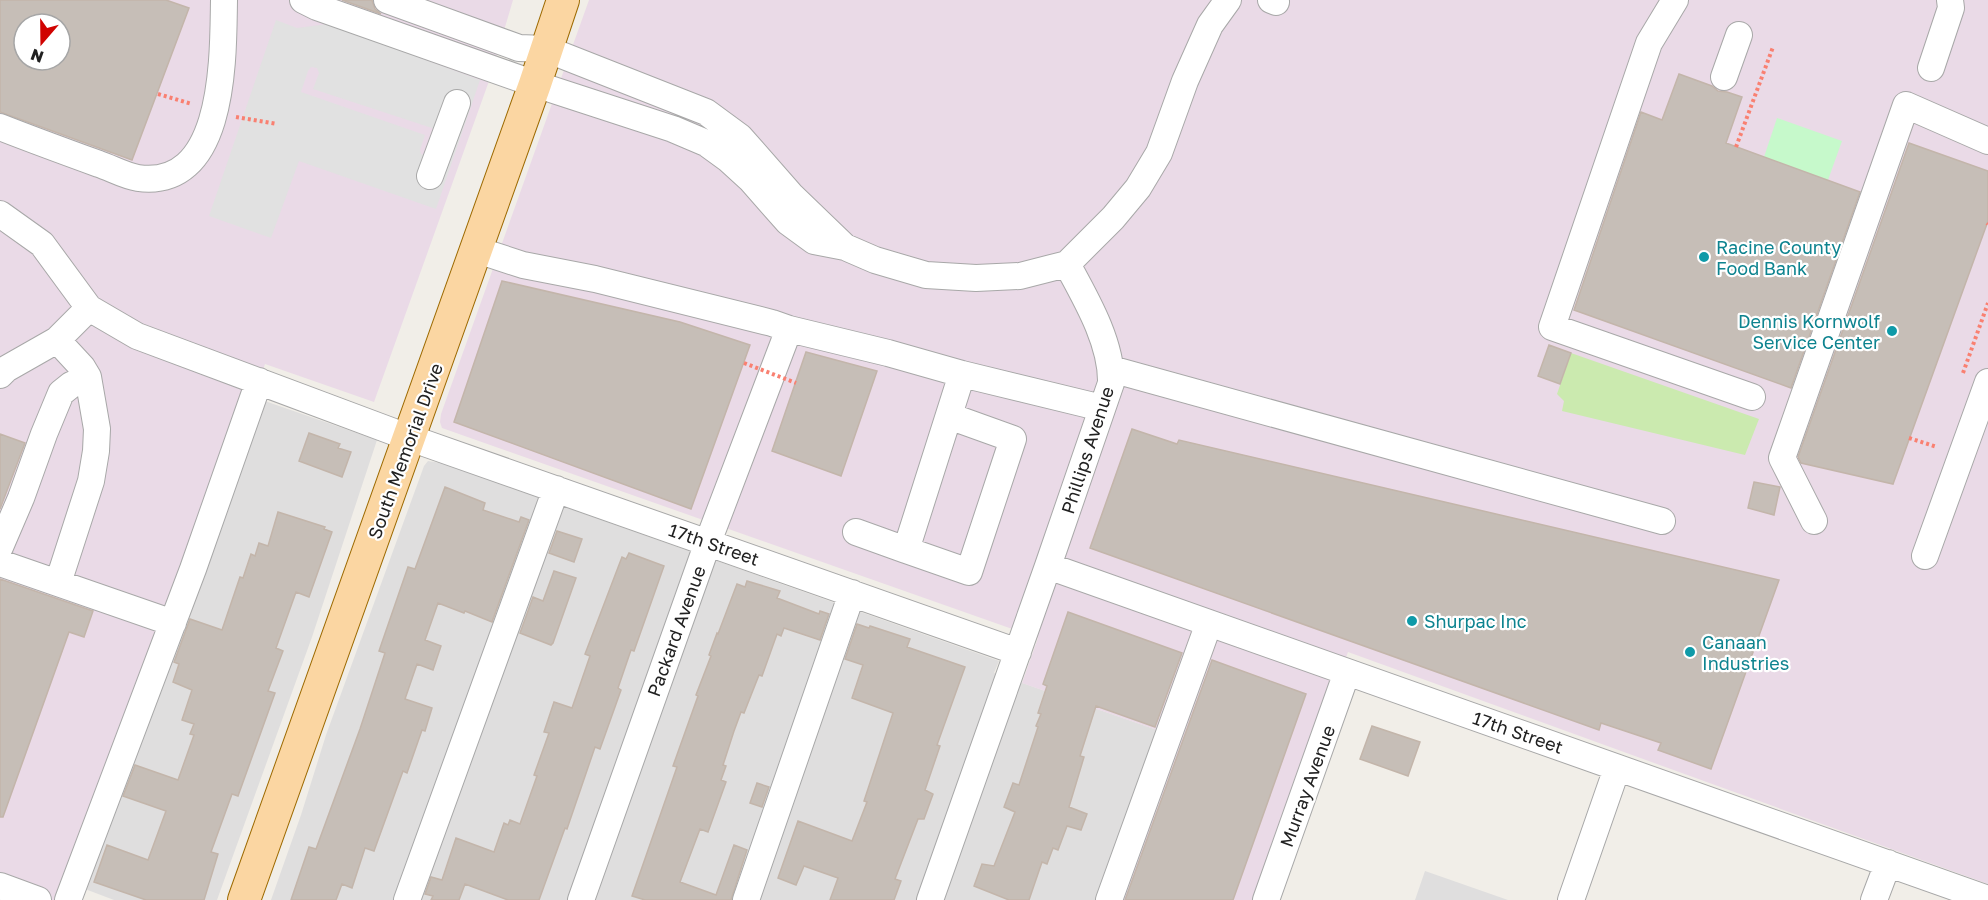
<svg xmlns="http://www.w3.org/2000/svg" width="1988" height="900" viewBox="0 0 1988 900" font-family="'Golos Text',sans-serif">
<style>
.residential{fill:#dfdede}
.industrial{fill:#eadae7;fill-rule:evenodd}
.grass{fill:#cbeaaf}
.park{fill:#c6f9cb}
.parking{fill:#e1e1e1;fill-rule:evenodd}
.building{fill:#c6beb7;stroke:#c3b5aa;stroke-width:1.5;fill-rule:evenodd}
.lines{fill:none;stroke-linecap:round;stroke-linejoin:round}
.minor-casing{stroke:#a8a8a8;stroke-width:28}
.major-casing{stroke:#9d6a01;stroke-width:34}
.path{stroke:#f98071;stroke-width:4;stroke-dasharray:3 3;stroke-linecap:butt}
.minor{stroke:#fff;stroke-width:26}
.major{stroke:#fbd6a2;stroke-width:32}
.path-bridge{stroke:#f98071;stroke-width:4;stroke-dasharray:3 3;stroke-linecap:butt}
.culture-dot{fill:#0f9aa8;stroke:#fff;stroke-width:2}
.labels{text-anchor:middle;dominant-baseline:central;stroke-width:4.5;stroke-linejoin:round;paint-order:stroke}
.culture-label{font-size:18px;fill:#0d838f;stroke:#fff;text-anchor:start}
.street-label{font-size:18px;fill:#212121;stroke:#fff}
</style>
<rect width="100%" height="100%" fill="#f1eee8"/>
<path class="residential" d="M262,400L377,440L312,637L217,900H114L85,889Z
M428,461L441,463L999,661L994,673L1157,730L1097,900H271L301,815L326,735L424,466Z
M1425,871L1508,900H1415Z"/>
<path class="industrial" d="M0,0H513L489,81L374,402L265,364L193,569L68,900H38L0,886ZM24,24H60V60H24Z
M589,0H1988V884L1348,652L1258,900H1114L1157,730L1022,683L1038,638L442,428L440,422L441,414Z"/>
<path class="grass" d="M1571,353L1759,419L1745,455L1562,411L1564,401L1557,394Z"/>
<path class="park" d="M1777,118L1842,141L1828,180L1764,157Z"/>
<path class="parking" d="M276,20L297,28L328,24L480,80L436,209L299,161L271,238L209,216ZM311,67L317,68L319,73L313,89L438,130L426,156L421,154L420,150L425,135L301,92L308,71Z"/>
<path class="building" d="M0,0H166L189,8L132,160L0,112ZM24,24H60V60H24Z
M342,0H372L375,9L381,14Z
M1679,74L1712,86L1718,91L1727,92L1742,97L1726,143L1860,192L1791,388L1574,310L1641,112L1662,120Z
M1909,143L1988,171V221L1893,484L1801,463L1798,457Z
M502,281L680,322L750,345L691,509L454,422Z
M1549,345L1571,353L1560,384L1538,376Z
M806,352L877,371L841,476L772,451Z
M1132,429L1177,444L1179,440L1779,580L1711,769L1658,750L1661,743L1601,723L1599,730L1090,548Z
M309,433L340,444L338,448L351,452L342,477L299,461Z
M0,434L25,443L0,509Z
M1754,482L1780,487L1774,515L1748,508Z
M445,487L485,503L483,510L519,522L521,517L529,520L492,622L465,611L464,613L438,603L425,640L441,646L433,670L417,664L405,699L432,708L425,731L422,730L407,773L403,771L374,851L365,848L352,888L342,884L336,900H291L309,847L316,849L360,729L385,653L379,651L408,567L415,569Z
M278,512L325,527L324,529L332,532L309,597L296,592L276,648L283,651L268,691L275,693L238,796L232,794L211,852L218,854L204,900H146L94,882L107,845L148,860L166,811L123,796L135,765L178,780L194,735L190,734L194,724L182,720L192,690L173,682L179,664L174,662L190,619L222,630L240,577L243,578L251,554L255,556L259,543L268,546Z
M557,531L582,539L574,562L549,553Z
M629,553L664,566L634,651L631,650L618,688L621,690L600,749L595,747L567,829L565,828L539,900H508L465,884L459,900H431L433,896L425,894L431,877L442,880L456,838L494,852L504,823L508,825L510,820L520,824L537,776L534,775L549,733L544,732L554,702L572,708L590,656L585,654L622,557L626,559Z
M554,571L576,578L553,643L551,645L520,633L533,597L543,601Z
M0,579L93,611L84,637L69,632L3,817H0Z
M747,581L780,591L777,598L819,614L820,611L829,614L820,640L784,628L781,636L777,634L762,676L759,675L744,713L741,712L734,731L723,765L726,766L721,780L726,782L708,832L700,829L680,882L716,895L734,845L747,850L731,900H645L632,896L677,767L673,766L698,696L696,695L711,656L709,655L717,633L718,634L737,584L745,587Z
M1068,612L1182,653L1155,727L1096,706L1080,756L1084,757L1069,807L1087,814L1081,830L1067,826L1058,850L1053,848L1047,864L1042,862L1029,900H1009L974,886L982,864L994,866L1015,812L1004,807L1013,783L1019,785L1038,727L1036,726L1041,714L1038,713L1047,686L1043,684Z
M857,624L869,628L870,626L910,639L907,647L965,667L937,745L940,746L925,790L933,794L924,819H918L895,879L901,881L894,900H830L838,878L804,866L796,885L778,878L798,821L852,841L867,802L864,801L893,713L852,698L863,665L845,659Z
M1212,660L1306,694L1233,900H1125Z
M1372,726L1420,742L1408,776L1360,759Z
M757,783L769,787L762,807L750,803Z"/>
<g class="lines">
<g class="minor-casing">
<path id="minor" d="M303,0L317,7L535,84L673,129L706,143L728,159L751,180L788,222L814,241L845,247L875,260L926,275L976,278L1020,276L1067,264
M387,0L519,48L546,49L706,112L740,137L791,195L845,247
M1271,0L1276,2
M1675,0L1649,43L1552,327L1752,397
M1931,68L1951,8L1950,0
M1724,77L1739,35
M0,127C33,140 66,152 99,164C111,168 125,176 138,178C226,190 223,56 224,0
M430,176L457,103
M0,214L42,244L89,308L137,336L410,438L1018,652
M477,250L523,265L595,279L772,323L789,329L888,353L962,374L1102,408
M1067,264L1113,218L1138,188L1159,153L1185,81L1210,25L1228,0
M1111,369L1662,521
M0,375L6,369L57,340
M949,416L1013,439L969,572L906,550L962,374
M1814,521L1782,458L1906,105L1988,141
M856,532L906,550
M0,547L21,498L44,434L61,393L71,385L88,377
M1925,556L1988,382
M0,563L173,623
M1048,566L1988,899
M58,583L91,481L96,451L97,429L88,377L82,367L57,340L89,308
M0,886L38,900
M68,900L193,569L259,381
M407,900L556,489
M581,900L708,542L789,329
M746,900L852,593
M930,900L1048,566L1111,383C1112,343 1086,299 1067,264
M1109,900L1209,623
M1266,900L1347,672
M1571,900L1617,768
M1874,900L1888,863"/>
</g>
<g class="major-casing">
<path id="major" d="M244,900L535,84L563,0"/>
</g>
<path class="path" d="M158,94L192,104
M236,117L277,124
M1736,147L1773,47
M1987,223L1988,224
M1963,373L1988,303
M1909,438L1937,447"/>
<use href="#minor" class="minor"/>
<use href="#major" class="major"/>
<path class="path-bridge" d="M744,363L796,383"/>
</g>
<g class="culture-dot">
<circle cx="1704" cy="257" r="6"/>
<circle cx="1892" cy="331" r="6"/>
<circle cx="1412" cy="621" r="6"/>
<circle cx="1690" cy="652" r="6"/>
</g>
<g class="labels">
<g class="culture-label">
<text x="1716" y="247">Racine County<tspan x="1716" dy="21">Food Bank</tspan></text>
<text x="1880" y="321" text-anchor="end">Dennis Kornwolf<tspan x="1880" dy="21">Service Center</tspan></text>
<text x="1424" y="621">Shurpac Inc</text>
<text x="1702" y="642">Canaan<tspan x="1702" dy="21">Industries</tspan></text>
</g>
<g class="street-label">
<text transform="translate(1087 450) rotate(-72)">Phillips Avenue</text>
<text transform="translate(405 451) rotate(-70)">South Memorial Drive</text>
<text transform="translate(714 544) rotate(19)">17th Street</text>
<text transform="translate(676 631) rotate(-70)">Packard Avenue</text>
<text transform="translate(1518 732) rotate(19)">17th Street</text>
<text transform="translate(1307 786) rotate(-70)">Murray Avenue</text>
</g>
</g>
<g transform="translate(42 42) rotate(200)"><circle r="28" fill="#ffffff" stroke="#a6a6a6" stroke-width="1.5"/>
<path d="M0-4.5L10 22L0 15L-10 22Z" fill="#d00301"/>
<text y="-9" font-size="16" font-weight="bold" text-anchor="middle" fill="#212121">N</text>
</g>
</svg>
